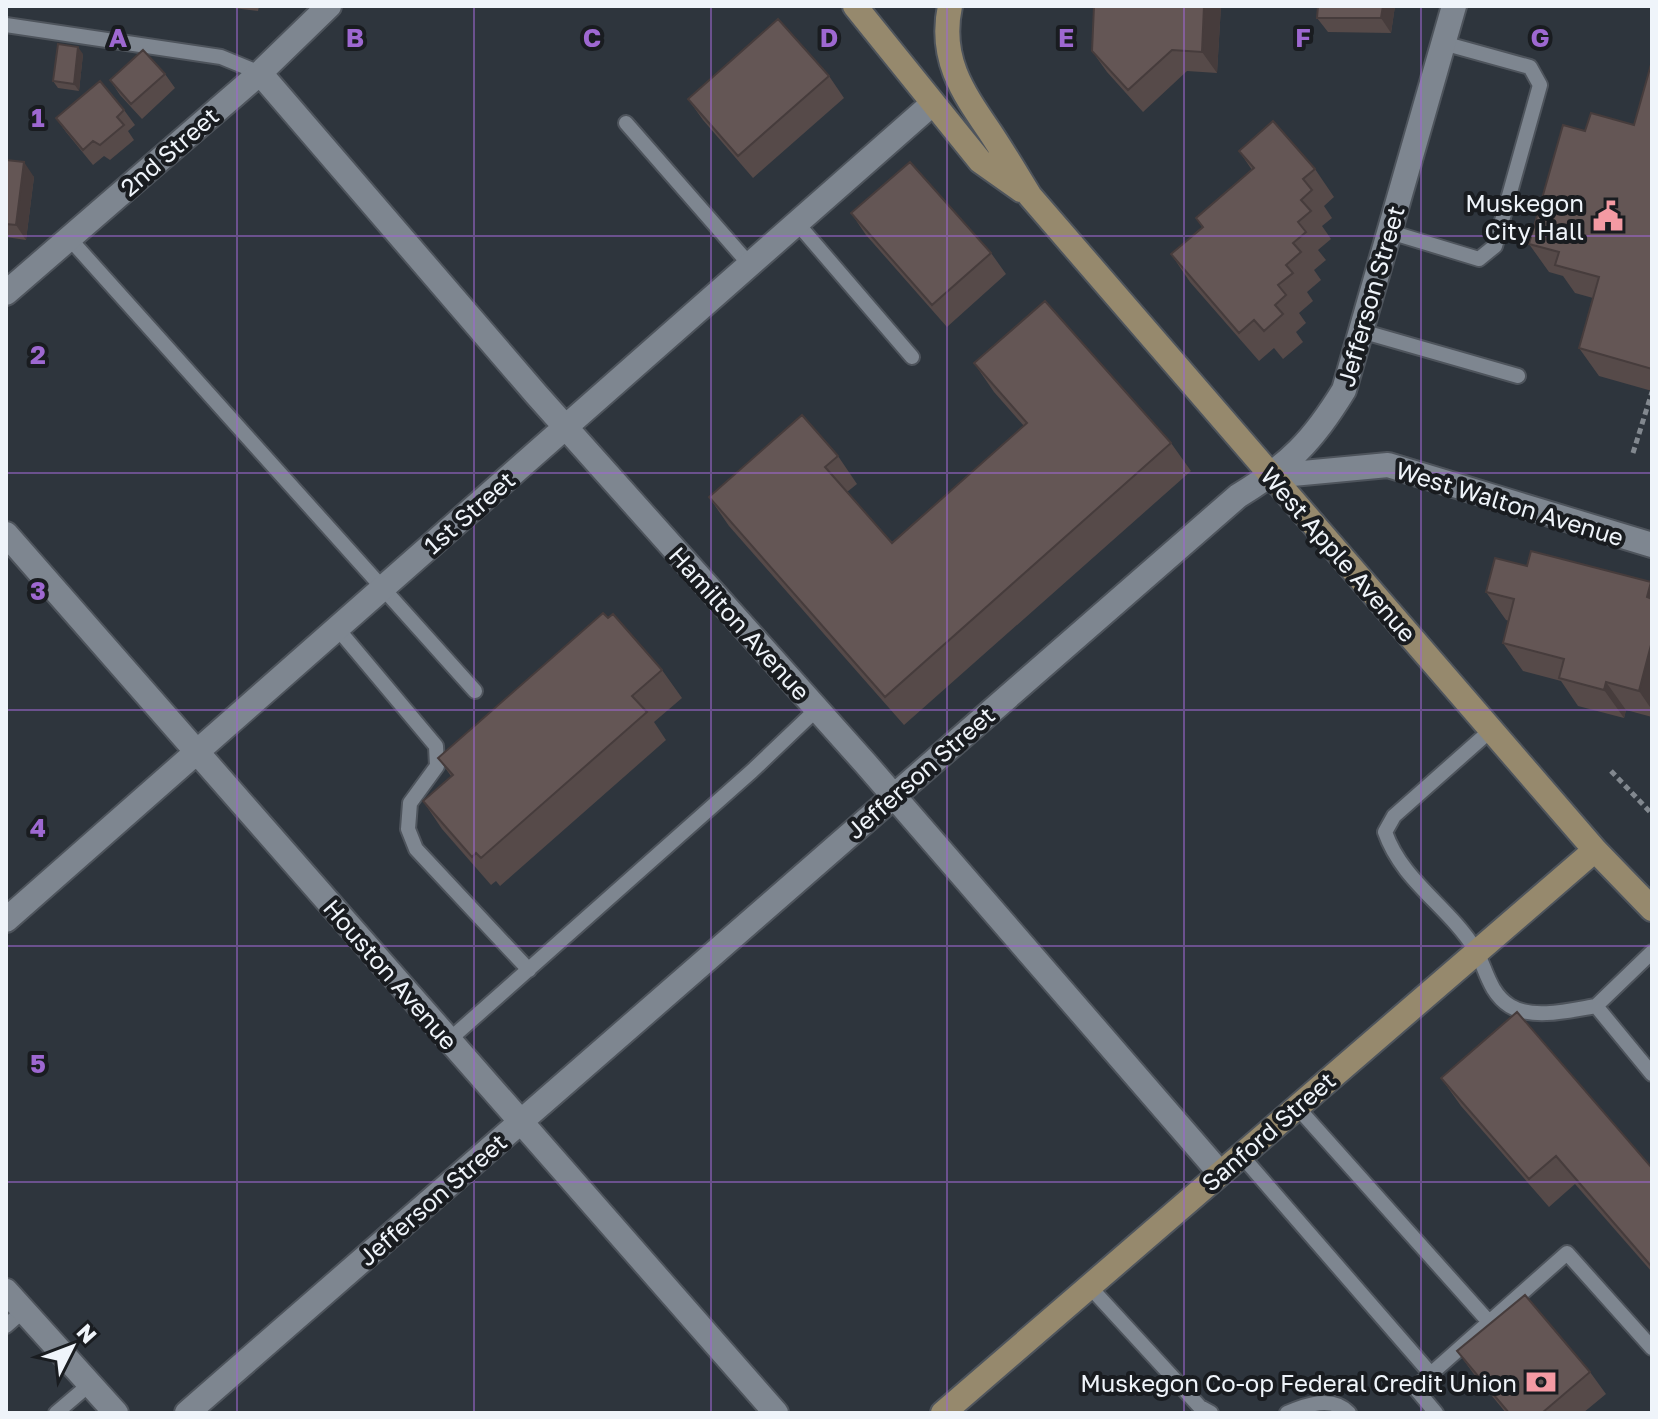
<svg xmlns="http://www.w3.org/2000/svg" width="1658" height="1419" viewBox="0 0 1658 1419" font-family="'Golos Text',sans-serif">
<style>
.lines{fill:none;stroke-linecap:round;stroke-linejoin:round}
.lane-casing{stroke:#4e545c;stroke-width:18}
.street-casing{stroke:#4e545c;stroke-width:28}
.secondary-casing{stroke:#4e545c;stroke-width:28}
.path{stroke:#82888f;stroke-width:5;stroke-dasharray:6 4;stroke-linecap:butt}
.lane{stroke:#7e8690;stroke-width:14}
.street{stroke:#7e8690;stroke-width:24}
.secondary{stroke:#96896d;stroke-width:24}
.wall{fill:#564a49}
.shaded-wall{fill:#463c3c}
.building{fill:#645655;stroke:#463c3c;stroke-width:2}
.grid{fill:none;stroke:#9e68d1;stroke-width:2;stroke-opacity:0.55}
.labels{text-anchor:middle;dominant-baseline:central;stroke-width:8;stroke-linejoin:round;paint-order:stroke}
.street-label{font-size:24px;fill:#eff4fa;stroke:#191c20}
.poi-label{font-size:24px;fill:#eff4fa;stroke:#191c20;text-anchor:end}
.grid-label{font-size:26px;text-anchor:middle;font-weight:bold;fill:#9e68d1;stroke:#191c20;stroke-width:8;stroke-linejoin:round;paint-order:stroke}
</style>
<rect width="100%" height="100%" fill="#2e353d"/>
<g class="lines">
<g class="lane-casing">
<path id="lane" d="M6,25L221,57L260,73
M626,123L750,265
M797,223L912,357
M1390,232L1479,259L1495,246L1540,85L1530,67L1443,43
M69,238L475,691
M1361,331L1518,376
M337,628L436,746L437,766L410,803L408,829L416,849L529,970
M1491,730L1394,816L1385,832C1402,881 1448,906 1475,949C1486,967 1488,992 1510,1006C1533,1020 1572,1010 1596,1006
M1652,952L1596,1006L1652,1074
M449,1040L752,771L817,709
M1297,1107L1489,1322
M1241,1155L1431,1374
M1089,1286L1200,1407L1211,1413
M6,1326L23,1311
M56,1413L90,1384
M1287,1413C1306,1405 1332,1395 1349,1413
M1436,1413L1415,1388L1567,1253L1652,1348"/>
</g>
<g class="street-casing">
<path id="street" d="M260,73L536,394L866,764L1220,1173
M6,293L260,73L329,6
M1271,476L1388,465L1652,545
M6,534L776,1413
M6,920L932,104
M6,1291L116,1413
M187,1413L1238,496C1289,465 1313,441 1344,390L1454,6"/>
</g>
<g class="secondary-casing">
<path id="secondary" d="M855,6L980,161L1021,190
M950,6C939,58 962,91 990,132C1004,153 1017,175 1030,196L1595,850L1652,909
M943,1413L1595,850"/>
</g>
<path class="path" d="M1633,453L1652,392
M1611,771L1652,814"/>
<use href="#lane" class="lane"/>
<use href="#street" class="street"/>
<use href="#secondary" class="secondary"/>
</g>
<path class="wall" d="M217,6H259L258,11Z
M1221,6L1217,73L1187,71L1143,112L1107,72L1092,51Z
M1395,6L1391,33L1328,32L1317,18Z
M83,54L79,91L58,88L53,81Z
M1652,61V391L1599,376L1579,348L1593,298L1575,293L1563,276L1549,272L1529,244L1585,131L1634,125Z
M165,74L175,88L142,119L120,95L110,80Z
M829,76L844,98L753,178L703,120L688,99Z
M124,110L135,125L128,131L134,140L110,160L104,156L93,165L66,132L56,118Z
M1239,151L1315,169L1334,197L1324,206L1332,218L1322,226L1331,239L1318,250L1326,260L1314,270L1321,280L1307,292L1313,301L1299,313L1306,323L1296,332L1303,342L1283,359L1274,348L1259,361L1190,282L1171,254L1202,227L1196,218L1252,170Z
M6,160L34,177L26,240L6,237Z
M851,213L991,253L1006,274L947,327L866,235Z
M974,363L1171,443L1191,471L904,725L729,526L709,497L838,456L857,484L847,492L892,543L1024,426L994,392Z
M1652,584V717L1626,710L1624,718L1578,706L1561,681L1523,671L1503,643L1509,621L1506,620L1486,592Z
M662,670L682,698L654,722L666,740L500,886L496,881L491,885L442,829L423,801L451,776L438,758Z
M1441,1078L1652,1168V1272L1575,1184L1549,1207L1461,1106Z
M1457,1351L1590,1372L1606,1394L1583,1413H1506L1473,1373Z"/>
<path class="shaded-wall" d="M1204,6H1221L1217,73L1202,52Z
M1383,6H1395L1391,33L1381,18Z
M78,47L83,54L79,91L74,84Z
M24,162L34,177L26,240L16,225Z
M1651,582L1652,584V605L1647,597Z
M1651,645L1652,647V710L1639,691Z
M1606,682L1626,710L1624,718L1604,690Z"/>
<path class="building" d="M1094,6H1204L1202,52L1172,50L1128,90L1092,51Z
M1318,6H1383L1381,18H1317Z
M778,19L829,76L738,156L688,99Z
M58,44L78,47L74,84L53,81Z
M143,50L165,74L131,104L110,80Z
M1652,61V369L1579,348L1599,277L1555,265L1559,252L1529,244L1563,125L1585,131L1591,113L1634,125Z
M100,81L124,110L117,117L124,125L100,145L93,141L83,150L56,118Z
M1273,121L1315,169L1303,179L1312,190L1301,200L1311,211L1298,222L1306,232L1293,243L1301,252L1286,265L1293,273L1278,285L1286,295L1275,305L1283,314L1264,331L1254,320L1239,333L1171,254L1203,227L1196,218L1254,168L1239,151Z
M6,160L24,162L16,225L6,224Z
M910,162L991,253L932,305L851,213Z
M1045,301L1171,443L885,697L709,497L802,415L838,456L825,467L892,543L1027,423L974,363Z
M1531,551L1651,582L1647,597L1652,599V646L1651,645L1639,691L1606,682L1604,690L1559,678L1564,659L1503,643L1514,599L1486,592L1495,558L1527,566Z
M603,613L608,618L613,614L662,670L632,696L647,712L481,858L476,853L472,857L423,801L453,775L438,758Z
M1517,1012L1652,1168V1267L1556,1156L1529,1179L1441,1078Z
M1525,1295L1590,1372L1542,1413H1509L1457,1351Z"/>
<path class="grid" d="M237,6V1413M474,6V1413M711,6V1413M947,6V1413M1184,6V1413M1421,6V1413M6,236H1652M6,473H1652M6,710H1652M6,946H1652M6,1182H1652"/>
<defs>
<g id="civic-bare" transform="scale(2.4)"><path d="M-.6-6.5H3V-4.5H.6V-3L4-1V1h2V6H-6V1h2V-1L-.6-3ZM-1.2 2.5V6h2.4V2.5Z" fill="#f49aa3" stroke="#191c20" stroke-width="2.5" paint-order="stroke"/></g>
<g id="bank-bare" transform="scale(2.4)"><path d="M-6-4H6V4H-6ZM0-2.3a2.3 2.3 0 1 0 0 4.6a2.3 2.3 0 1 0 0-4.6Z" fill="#f49aa3" stroke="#191c20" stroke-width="2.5" paint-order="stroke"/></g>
</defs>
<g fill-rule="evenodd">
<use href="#civic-bare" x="1608" y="216"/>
<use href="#bank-bare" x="1541" y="1382"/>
</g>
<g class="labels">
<g class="street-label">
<text transform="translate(169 151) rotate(-41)">2nd Street</text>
<text transform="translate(1370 296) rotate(-74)">Jefferson Street</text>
<text transform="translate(1510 503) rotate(17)">West Walton Avenue</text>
<text transform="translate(469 512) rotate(-41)">1st Street</text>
<text transform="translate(1339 554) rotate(49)">West Apple Avenue</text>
<text transform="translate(740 623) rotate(48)">Hamilton Avenue</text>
<text transform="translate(920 772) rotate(-41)">Jefferson Street</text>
<text transform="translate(391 974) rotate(49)">Houston Avenue</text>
<text transform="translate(1268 1131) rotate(-41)">Sanford Street</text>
<text transform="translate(432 1199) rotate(-41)">Jefferson Street</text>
</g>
<g class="poi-label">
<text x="1584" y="202">Muskegon<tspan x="1584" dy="28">City Hall</tspan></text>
<text x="1517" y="1382">Muskegon Co-op Federal Credit Union</text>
</g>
</g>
<g class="grid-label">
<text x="118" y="47">A</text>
<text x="355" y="47">B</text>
<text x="592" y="47">C</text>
<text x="829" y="47">D</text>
<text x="1066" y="47">E</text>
<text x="1303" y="47">F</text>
<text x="1540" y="47">G</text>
<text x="38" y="127">1</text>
<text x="38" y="364">2</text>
<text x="38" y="600">3</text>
<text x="38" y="837">4</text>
<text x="38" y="1073">5</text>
</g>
<rect width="1658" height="1419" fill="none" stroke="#eff4fa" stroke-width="16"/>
<g transform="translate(72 1347) rotate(48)" stroke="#191c20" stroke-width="6" paint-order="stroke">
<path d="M0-6L14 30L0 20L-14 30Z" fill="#eff4fa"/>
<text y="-12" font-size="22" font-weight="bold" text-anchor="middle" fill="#eff4fa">N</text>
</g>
</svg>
